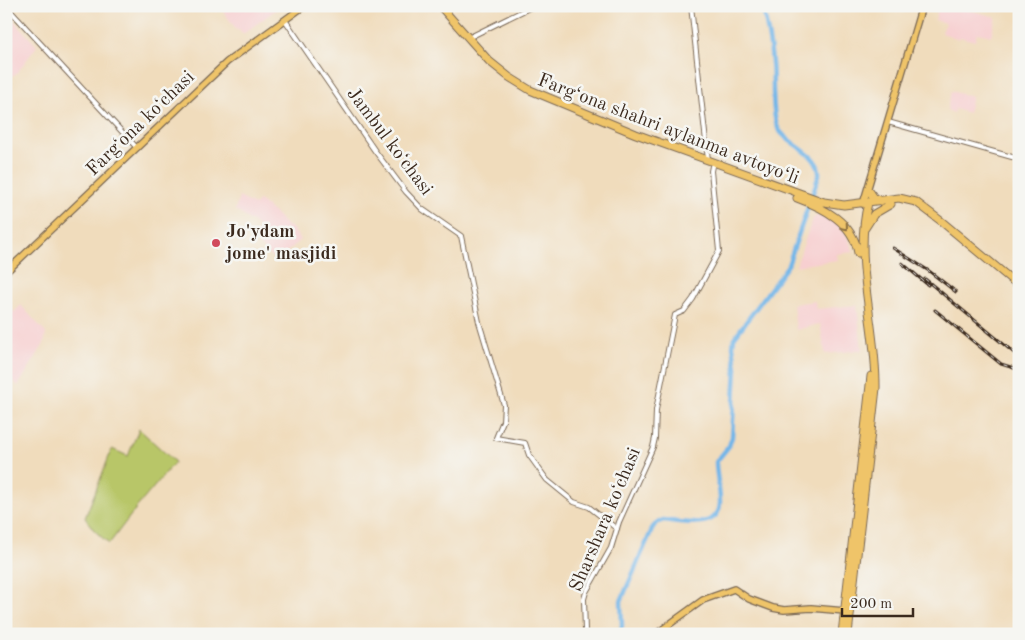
<svg xmlns="http://www.w3.org/2000/svg" width="1025" height="640" viewBox="0 0 1025 640" font-family="'Old Standard TT',serif">
<style>
.built{fill:#f7cfd0}
.green{fill:#b8c668;stroke:#7a7843}
.lines{fill:none;stroke-linecap:round;stroke-linejoin:round}
.river{stroke:#73b6e8;stroke-width:4.5}
.minor-casing{stroke:#7a6855;stroke-width:6}
.major-casing{stroke:#7a6855;stroke-width:8}
.highway-casing{stroke:#7a6855;stroke-width:9}
.minor{stroke:#fff;stroke-width:4}
.major{stroke:#efc469;stroke-width:5.5}
.highway{stroke:#efc469;stroke-width:7}
.rail-casing{stroke:#3b2a1e;stroke-width:3}
.rail{stroke:#f6f6f2;stroke-width:1;stroke-dasharray:4;stroke-linecap:butt}
.oneway{stroke:#8c6f40}
.poi-dot{fill:#d1495b;stroke:#f6f6f2;stroke-width:2}
.labels{text-anchor:middle;dominant-baseline:central;stroke-width:5;stroke-linejoin:round;paint-order:stroke}
.street-label{font-size:19px;fill:#3b2a1e;stroke:#f6f6f2}
.poi-label{font-size:19px;font-weight:bold;fill:#3b2a1e;stroke:#f6f6f2;text-anchor:start}
</style>
<rect width="100%" height="100%" fill="#f6f6f2"/>
<filter id="ink" filterUnits="userSpaceOnUse"><feTurbulence type="fractalNoise" baseFrequency=".02" numOctaves="2"/><feDisplacementMap in="SourceGraphic" scale="10" xChannelSelector="R" yChannelSelector="G"/><feConvolveMatrix kernelMatrix="1 2 1 2 8 2 1 2 1" color-interpolation-filters="sRGB"/></filter>
<filter id="wash" filterUnits="userSpaceOnUse"><feTurbulence type="fractalNoise" baseFrequency=".0096" numOctaves="4" result="noise"/><feDisplacementMap in="SourceGraphic" scale="20" xChannelSelector="R" yChannelSelector="G"/><feGaussianBlur stdDeviation="1.12" result="paint"/><feColorMatrix in="noise" values="0 0 0 0 0 0 0 0 0 0 0 0 0 0 0 0 0 1.4 0 .05"/><feComposite in="paint" operator="in"/></filter>
<g filter="url(#wash)">
<rect width="100%" height="100%" fill="#f0dcbc"/>
<path class="built" d="M219,6H281L243,34L239,29L237,30Z
M939,6H954L996,17L991,36L977,33L975,41L960,37L959,39L942,33L945,23L935,20Z
M6,12L37,46L17,73L7,79Z
M951,91L972,97L968,113L955,109L954,113L947,110Z
M239,197L255,205L259,200L275,213L287,226L291,227L301,240L276,261L257,243L264,230L235,210Z
M823,212L834,220L845,232L854,252L837,254L838,260L796,266L812,220L816,216H821Z
M815,301L816,309L857,305L862,350L825,354L820,324L796,330L793,304Z
M6,303L14,312L21,305L46,333L44,344L18,386L6,373Z"/>
<path class="green" d="M139,429L175,462L137,507L109,544L94,530L85,518L112,449L128,456Z"/>
<g class="lines">
<path class="river" d="M619,634L622,626L621,601L653,527L657,523L663,520C682,522 721,531 720,501C720,488 716,475 716,462L729,446L732,437L736,368L733,346L734,338L788,265L819,175C821,153 786,145 778,128C771,114 774,79 772,63C771,44 766,25 763,6"/>
</g>
</g>
<g filter="url(#ink)">
<g class="lines">
<g class="minor-casing">
<path id="minor" d="M6,6L137,148
M691,6L708,160
M285,20L375,151L406,192L422,209L461,236L479,322L504,405L503,421L496,438L525,443L529,455L547,480L574,502L589,507L617,529
M468,38L533,6
M888,122L1019,159
M584,634L585,631L584,599L586,592L611,548L619,522L653,447L655,438L656,410L675,315L684,311L693,299L719,251L711,171L712,166"/>
</g>
<g class="major-casing">
<path id="major" d="M863,204L922,6
M6,272L227,62L304,6
M656,634L703,600L734,589L749,599L773,608L784,610L811,608L845,611"/>
</g>
<g class="highway-casing">
<path id="highway" d="M440,6L489,61L509,77L530,90L636,134L824,202L844,205L899,198L916,202L941,221L1019,286
M870,192L874,198L881,201
M797,198C824,208 853,222 858,253
M865,228L874,214L891,204
M842,634L871,376
M848,634L876,388C877,328 853,261 868,203"/>
</g>
<use href="#minor" class="minor"/>
<use href="#major" class="major"/>
<use href="#highway" class="highway"/>
<g class="rail-casing">
<path id="rail" d="M893,248L929,271L956,292
M902,263L928,285
M925,279L1019,357
M935,310L1001,364L1017,369"/>
</g>
<use href="#rail" class="rail"/>
</g>
<defs><path id="oneway-chevron" d="M-2-3.5L2.5 0L-2 3.5" fill="none" stroke-width="1.6" stroke-linecap="round" stroke-linejoin="round" transform="scale(1.25)"/></defs>
<use class="oneway" href="#oneway-chevron" transform="translate(845 227) rotate(50)"/>
</g>
<circle class="poi-dot" cx="216" cy="243" r="5"/>
<g class="labels">
<g class="street-label">
<text transform="translate(141 124) rotate(-44)">Fargʻona koʻchasi</text>
<text transform="translate(668 130) rotate(21)">Farg‘ona shahri aylanma avtoyo‘li</text>
<text transform="translate(389 142) rotate(53)">Jambul koʻchasi</text>
<text transform="translate(606 520) rotate(-67)">Sharshara koʻchasi</text>
</g>
<g class="poi-label">
<text x="226" y="232">Jo'ydam<tspan x="226" dy="22">jome' masjidi</tspan></text>
</g>
</g>
<rect width="1025" height="640" fill="none" stroke="#f6f6f2" stroke-width="25"/>
<path d="M842 608v8h71v-8" fill="none" stroke="#3b2a1e" stroke-width="2.5"/>
<text x="850" y="608" font-size="15" fill="#3b2a1e" stroke="#f6f6f2" stroke-width="4" paint-order="stroke">200 m</text>
</svg>
